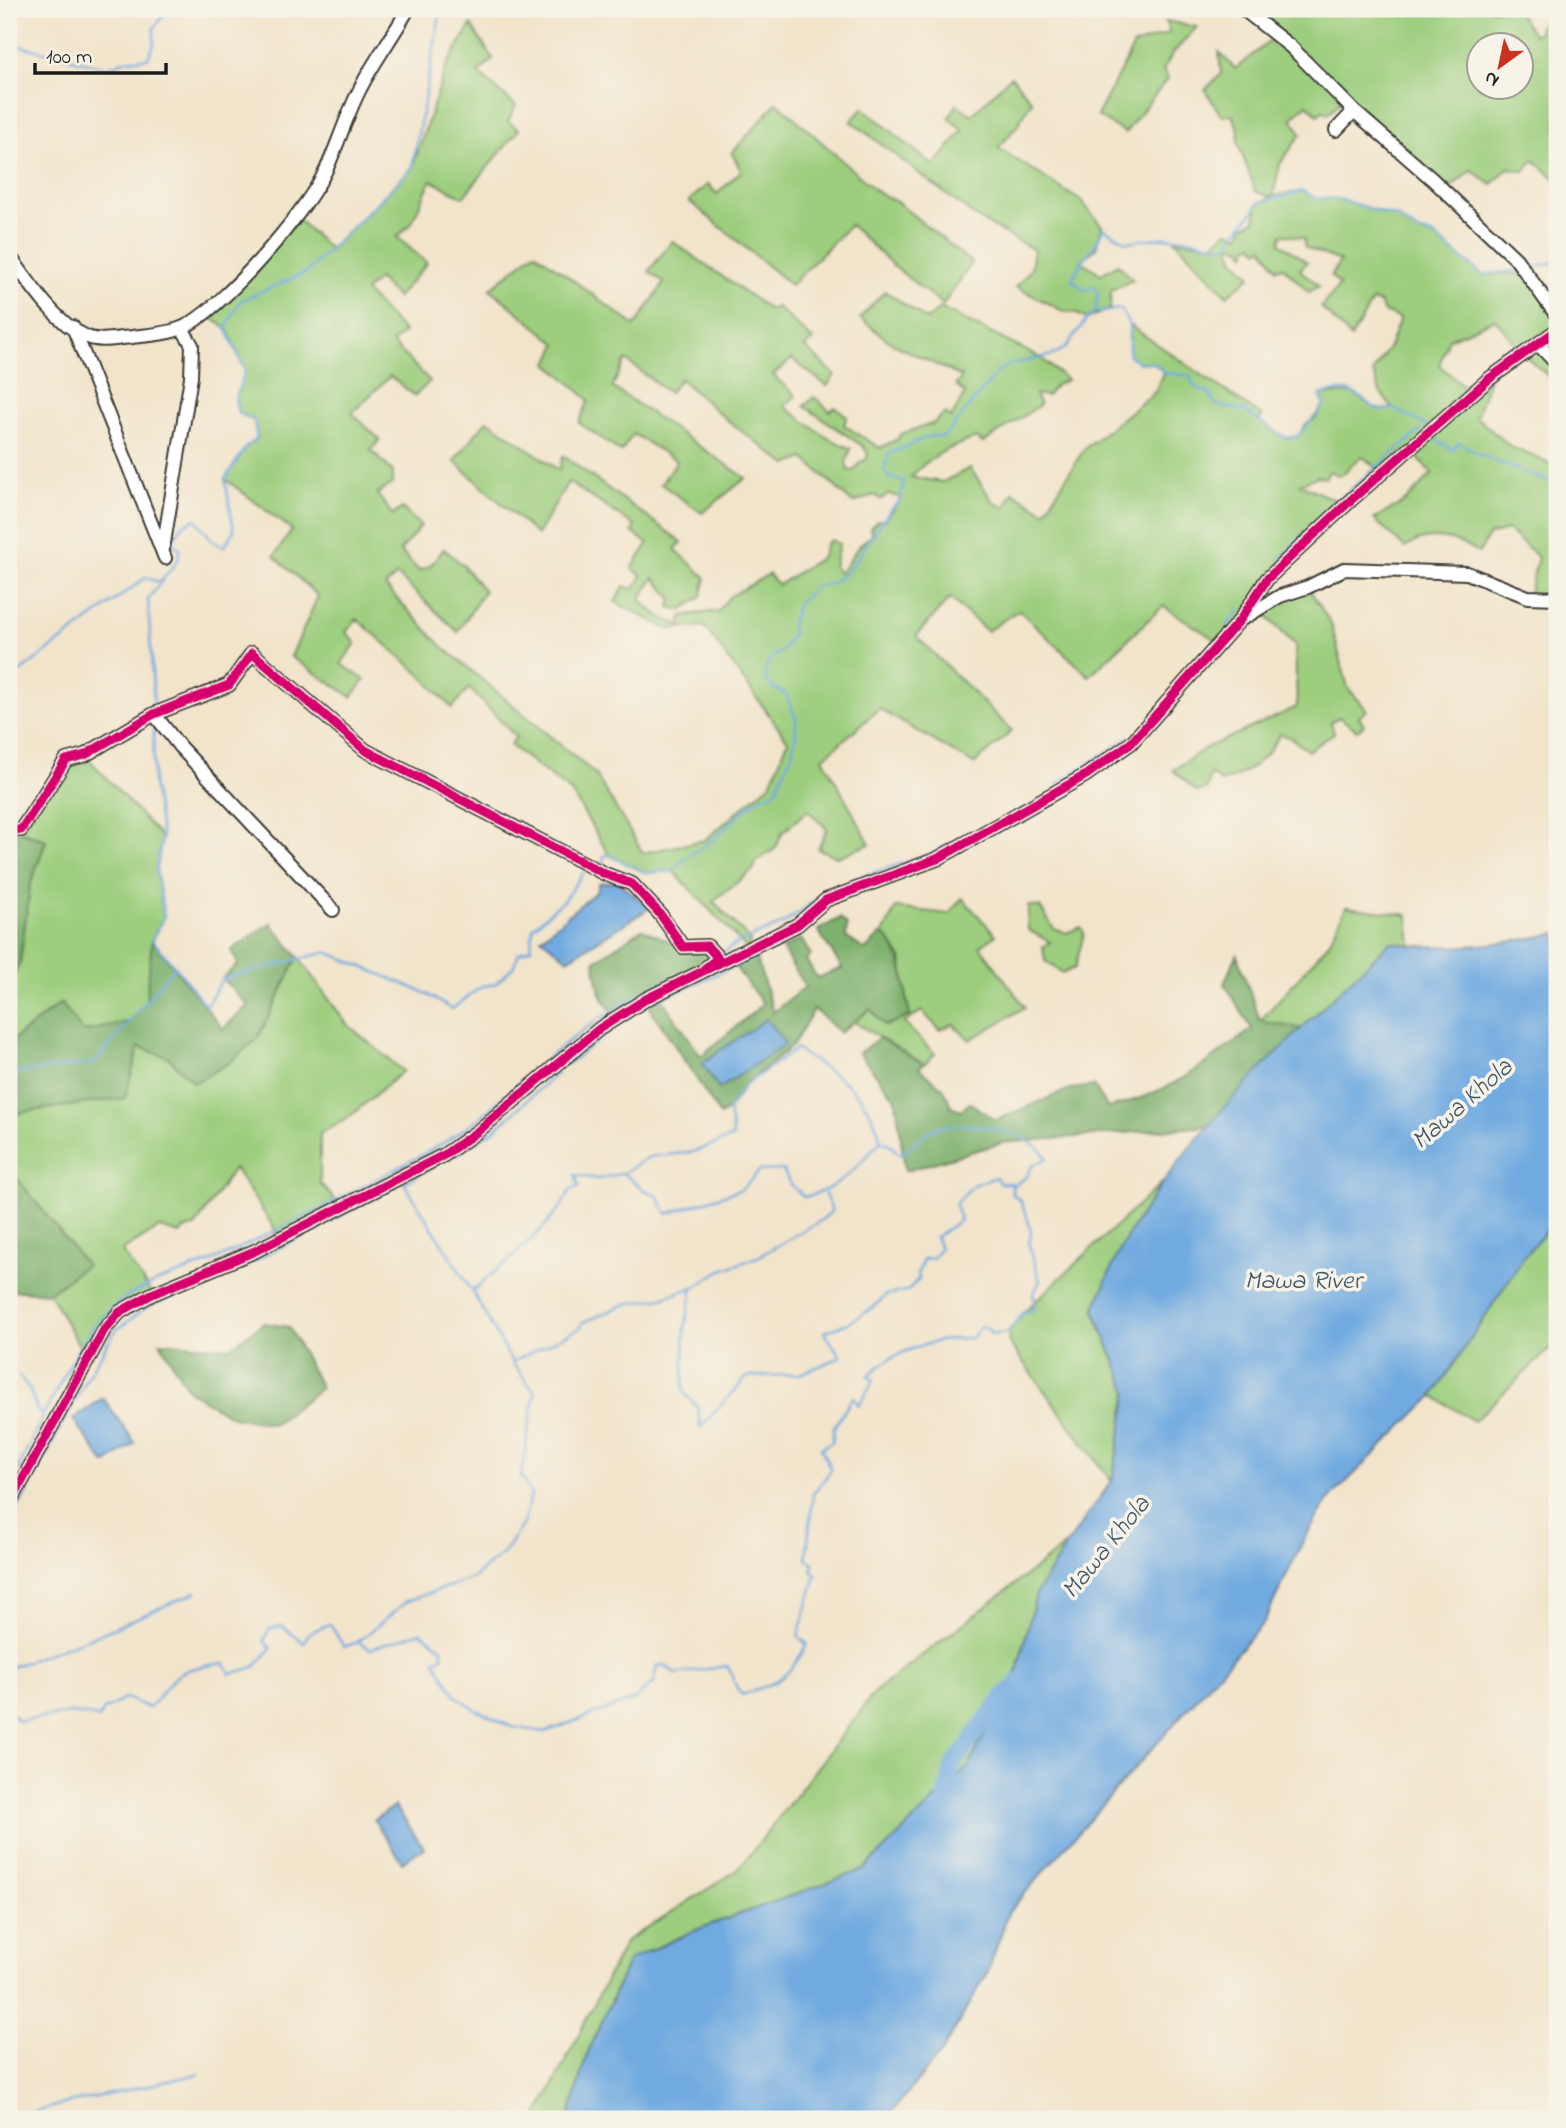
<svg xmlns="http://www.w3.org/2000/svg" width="1566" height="2128" viewBox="0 0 1566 2128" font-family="'Indie Flower',sans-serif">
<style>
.green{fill:#9dce7e;stroke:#5c754d;stroke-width:2;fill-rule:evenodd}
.forest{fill:#7eb16d;stroke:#4d6644;stroke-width:2}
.water{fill:#71aae0;stroke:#46637e;stroke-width:2}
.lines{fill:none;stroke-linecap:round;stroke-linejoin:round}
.stream{stroke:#71aae0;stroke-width:2.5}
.river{stroke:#71aae0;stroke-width:16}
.minor-casing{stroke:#3c3a36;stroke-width:16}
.minor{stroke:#fff;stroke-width:12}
.cycleway-casing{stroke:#f7f3e8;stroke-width:13}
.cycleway{stroke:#d6006c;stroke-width:9}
.labels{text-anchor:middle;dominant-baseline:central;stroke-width:7;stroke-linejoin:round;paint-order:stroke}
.water-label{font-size:26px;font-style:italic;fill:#3e556a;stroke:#f7f3e8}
</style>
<rect width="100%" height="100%" fill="#f7f3e8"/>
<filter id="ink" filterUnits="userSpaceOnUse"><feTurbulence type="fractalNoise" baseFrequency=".0143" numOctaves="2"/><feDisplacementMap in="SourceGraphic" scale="14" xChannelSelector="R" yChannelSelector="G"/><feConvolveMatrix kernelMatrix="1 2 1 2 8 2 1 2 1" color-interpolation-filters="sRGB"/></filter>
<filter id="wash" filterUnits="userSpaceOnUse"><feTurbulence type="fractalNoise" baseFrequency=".00686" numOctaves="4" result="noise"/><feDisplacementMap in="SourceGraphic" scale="28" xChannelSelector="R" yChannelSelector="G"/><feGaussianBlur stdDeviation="1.57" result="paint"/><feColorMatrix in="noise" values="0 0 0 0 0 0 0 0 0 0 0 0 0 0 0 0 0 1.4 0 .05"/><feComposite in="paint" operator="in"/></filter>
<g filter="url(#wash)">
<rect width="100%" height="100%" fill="#f2e4ca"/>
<path class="green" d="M1243,9H1516L1533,34L1539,33L1540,24L1549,18L1551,23H1557V180L1534,160L1524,171L1508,168L1492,185L1471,170L1446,192L1343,99L1328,114L1323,110L1318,115L1307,104L1292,118L1301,134L1280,164L1273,196L1303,191L1315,198L1338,199L1397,217L1415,230L1434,236L1483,275L1527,273L1557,316V384L1523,354L1495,319L1449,339L1439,365L1472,393L1489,379L1476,417L1511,447L1557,467V598L1528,597L1538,557L1508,530L1489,535L1479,553C1457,539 1428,530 1405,548L1374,519L1406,501L1432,474L1410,449L1382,473L1362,456L1340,476L1330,471L1325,478L1318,476L1300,484L1337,501L1352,499L1268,580L1280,596L1308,587L1331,624L1348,688L1367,710L1359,717L1364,725L1357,730L1339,717L1331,722L1334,733L1308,751L1291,738L1280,734C1266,759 1248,774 1221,782L1210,774L1207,789L1197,792L1173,770L1206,748L1297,707L1295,645L1264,614L1234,626L1219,642L1163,606L1089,676L1019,610L987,631L950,598L916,636L1012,731L974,764L879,709L823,758L870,844L837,857L818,849L827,829L808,810L782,833L776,848L757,861L753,870L713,901L750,940L748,950L673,871L646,873L609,855L572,793L510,745L516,737L469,688L452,708L420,674L357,619L346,632L356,643L341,664L365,680L352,697L291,657L318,596L274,556L292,530L225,479L246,447L257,439L254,421L238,413L235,400L245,371L227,328L204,314L294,216L330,249L412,168L447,65L471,25L493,59L478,73L516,106L508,121L519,130L463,197L431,180L411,224L397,237L427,263L397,298L379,279L365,291L404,332L392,343L430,381L415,396L390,376L352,413L380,440L371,450L393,472L392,484L377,494L393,515L402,508L421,526L400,551L419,571L431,565L444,549L463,565L484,591L458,632L397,575L385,586L442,646L595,774L643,853L705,840L771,783L788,741L704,626L668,629L615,602L624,586L634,589L642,576L632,568L648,544L632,532L635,526L568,482L537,535L454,461L487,420L559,470L563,456L682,542L675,549L706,578L701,597L681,610L670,607L672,598L654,578L640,599C651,612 665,621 681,625L682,616L718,611L729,597L769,574L778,585L822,557L826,544L832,540L839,544L834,567L840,573C853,558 855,545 872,536L870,528L878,520L885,521L901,498L889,494L881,499L874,495L853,503L804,458L787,465L727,420L680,379L669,393L626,360L612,387L746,478L702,513L661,484L677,461L633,434L621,452L579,423L589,400L548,363L557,344L490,289L535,252L635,326L664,283L649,271L672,241L770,310L777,307L813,340L805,347L835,375L827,386L792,359L773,375L796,396L784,406L826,437L851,449L846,462L848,470L854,471L860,462L866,460L868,454L864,447L804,406L814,397L830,411L835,407L847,416L844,425L880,448L898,439L900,434L934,423L945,413L951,418L965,394L956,385L962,377L891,343L860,318L885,291L927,320L940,308L1041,358L1067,380L1057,384L1047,396L1035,394L1040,405L983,443L976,438C950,447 930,456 911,477L943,482L970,468L994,503L1005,507L1013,492L1045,512L1084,449L1155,392L1163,373C1158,363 1150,361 1140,363L1129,355V325L1262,416L1259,421L1286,438L1298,436L1306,424L1315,419L1324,404L1320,395L1353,393C1365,401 1377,415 1392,408L1380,392L1373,372L1390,345L1400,318L1384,312L1380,303L1372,301L1351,338L1321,307L1340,285L1331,276L1340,261L1305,247L1304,238L1282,234L1280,243L1307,262L1300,270L1319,286L1309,292L1283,267L1277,269L1263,247L1258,250L1253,244L1247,248L1246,254L1241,247L1229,246L1235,260L1251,276L1227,296L1175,240L1213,244L1227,231L1240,235L1243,227L1255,220L1258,203L1272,197L1256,192L1238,143L1239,130L1232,115H1221L1205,90L1221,74L1219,52L1235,69L1276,36ZM1478,46H1520V88H1478Z
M1165,21L1197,27L1173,53L1163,70L1168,78L1125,133L1097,116L1134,45L1170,33Z
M1011,76L1032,101L1017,126L998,148L1081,201L1102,226L1096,248L1081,261L1101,274L1118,264L1133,280L1111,290L1110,309L1087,319L1073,312H1065L1016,287L1031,269L1034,250L977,218L851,121L863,108L934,166L963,130L949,118L957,105L972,115Z
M777,102L877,192L897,202L972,263L943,305L897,269L850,225L791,285L689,201L708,184L717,194L741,171L732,153Z
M85,755L162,838L156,870L164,917L152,941L147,1001L129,1022L83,1032L61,1003L9,1043V985L20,962L30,886L46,841L21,830L66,760Z
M962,898L996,935L980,946L1025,1007L970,1040L953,1024L940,1030L922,1011L904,1023L935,1054L924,1064L854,1022L871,1009L909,1016L901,956L883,933L896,908L949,914Z
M1028,906L1040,907L1054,929L1066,933L1081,927L1084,933L1075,968L1063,973L1045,961L1043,947L1050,942L1028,930Z
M1346,907L1408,915L1411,946L1390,942L1302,1029L1260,1021L1329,943Z
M298,957L347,1024L403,1071L347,1119L320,1133V1183L341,1207L273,1241L276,1231L234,1168L195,1227L184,1229L180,1234L159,1228L122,1251L152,1294L120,1312L90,1357L77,1342L49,1293L86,1265L9,1168V1118L139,1047L168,1057L194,1083L258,1038Z
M1165,1180L1122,1247L1094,1310L1128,1392L1112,1482L1009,1343L1008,1332L1025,1311Z
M1557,1218V1342L1474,1421L1433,1396L1525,1255Z
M1067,1544L1036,1594L1017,1671L968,1768L863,1870L701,1928L629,1960L585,2060L569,2119H527L537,2117L626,1941L739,1869L876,1691Z"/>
<path class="forest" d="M14,830L46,840L30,886L20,962L9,985V879L14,870Z
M840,918L847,925L846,937L865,950L883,933C908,959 902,982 910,1016L885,1026L870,1009L840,1033L814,1009L793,1045L744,1086L729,1109L720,1115L647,1003L618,1016C601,1004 596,981 595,961L642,929L683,947L707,946L718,958L658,993L701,1056L763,1004L735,967L756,957L773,1012L805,987L782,949L801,939L811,955L806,960L817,978L842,968L818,930Z
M271,923L298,957L258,1038L230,1062L194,1083L168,1057L139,1047L125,1098L24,1112L9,1118V1043L61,1003L83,1032L129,1022L146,1001L152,940L223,1029L248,1005L222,979L238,964L231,950Z
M1237,955L1260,1021L1302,1029L1208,1126L1002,1143L905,1171L896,1100L859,1053L879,1038L924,1064L919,1068L944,1089L951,1106L961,1110L970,1103L996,1120L1070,1089L1094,1086L1108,1108C1172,1092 1200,1068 1252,1029L1224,983Z
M9,1168L86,1265L49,1293L9,1290Z
M263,1323L289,1327L321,1388L274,1424L232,1417L189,1391L160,1342L229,1348Z"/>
<path class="water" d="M618,882L650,908L568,959L541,938L597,891L599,883Z
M1557,933V1218L1525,1255L1433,1396L1328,1500L1302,1543L1264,1622L1009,1911L987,1974L941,2053L886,2119H569L585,2060L629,1960L701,1928L863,1870L968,1767L1017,1671L1036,1594L1067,1544L1112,1481L1128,1392L1094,1310C1103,1289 1111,1266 1122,1246C1188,1128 1295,1036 1390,942C1440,952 1508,944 1557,933Z
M766,1019L785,1044L719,1089L702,1063Z
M103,1398L135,1443L105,1464L73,1419Z
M395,1806L424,1848L402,1862L374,1820Z"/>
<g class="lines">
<path class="stream" d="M9,43L107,68L126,60L148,58L154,44V28L168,9
M1527,269L1557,262
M1095,313L1121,309L1129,325V355L1140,363C1151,361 1158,363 1164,373L1191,376L1192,384L1201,391L1208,392L1217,406L1243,410L1286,438L1298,436L1325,404L1320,395C1330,393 1343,388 1353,393C1367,399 1375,416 1392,408L1427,426
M1433,438L1453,450L1459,442C1489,463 1524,470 1557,485
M1279,560L1337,501L1421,430
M1227,626L1240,609
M9,680L145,578L161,582
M154,710L148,599L177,561L180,549L171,542L183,525L196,519L212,540L224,547L234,531L225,479L246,447L257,439L254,420L238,413L235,400L245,371L226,328L240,301L307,272L412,168L441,9
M1057,784L1128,738
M605,868L603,856L609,855L646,873L673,871C688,852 695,854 711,841C730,826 753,796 775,792L792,753L796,735V719L786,694L773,688L765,679L767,664L772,657L782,651L792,635L791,624L797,605L815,586L831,584L848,571L890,510L900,501L904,481L890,478L884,470L889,454L930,436L944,437L998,371L1009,365L1056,354L1067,346L1087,319L1095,313L1098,292L1093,286L1086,291L1072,280C1082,255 1095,252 1103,228L1127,242C1147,238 1175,236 1195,240C1207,243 1216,246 1228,246C1235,228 1251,220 1258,203L1303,191L1315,198L1338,199L1397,217L1415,230L1434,236L1483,275L1519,270
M827,893L857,878L931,854L969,834
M720,956C738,938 762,935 784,923C797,915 809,905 821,896
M175,966L206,1006L222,979L327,952L423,992L452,1009L482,986L495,984L513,967L519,953L531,948L533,927L563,901L584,872
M655,1001L756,957
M567,1064L629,1017
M9,1073L94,1064L175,966L152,940L164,917L156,870L162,838L153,784L154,723
M450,1158L493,1131L557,1073
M623,1173L649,1157L693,1152L733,1137L729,1109L744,1086L796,1049C837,1077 868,1090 881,1141
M693,1288L685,1328L683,1391L698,1408L700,1428L747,1377L800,1374L841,1357L824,1332L848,1323L873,1308L886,1295L907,1291L919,1279L918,1273L923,1259L933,1258L940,1249L936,1237L960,1220L955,1204L973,1185L996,1177L999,1183H1012V1187
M472,1291L512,1362L580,1328L582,1323L626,1304L662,1298L697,1286L719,1271L758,1257L823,1219L832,1211L825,1194
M44,1414C64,1378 83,1329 116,1304C147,1281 182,1275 217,1259C291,1224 366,1186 438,1146C479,1123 513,1087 549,1057C598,1016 644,989 702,965
M9,1488L44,1414L38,1412L29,1388L19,1376
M9,1526L89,1374L116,1330L149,1306L230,1274L396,1187
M358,1642L407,1601L473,1578L503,1553L523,1524L531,1494L521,1476L535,1392L512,1363
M9,1668L100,1634L196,1592
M9,1712L19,1721L72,1713L99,1718L104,1710L126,1698L149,1708C181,1670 173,1670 225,1663L230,1674L255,1667L271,1648L264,1641L269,1629L282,1626L304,1643L309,1633L330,1624L344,1647L358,1642L370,1649L421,1632L442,1648V1657L434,1660L457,1697L476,1710L512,1727L545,1732L634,1700L654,1682L658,1666L665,1665L675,1674L727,1666C733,1676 734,1687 742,1695C777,1684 790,1677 807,1644L798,1636L816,1575L812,1571L814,1563L806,1559L813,1494L831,1470L821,1448L832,1442L834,1427L853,1397L859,1405L874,1380L868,1376C894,1350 936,1338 972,1338L981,1326L988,1329L992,1335L1008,1332L1025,1311H1032L1036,1304L1033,1295L1040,1281L1029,1245L1031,1232L1028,1220L1020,1200L1012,1194V1187L1026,1177L1032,1166L1047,1158C1030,1130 965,1119 935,1128C924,1132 911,1148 900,1155L889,1144L881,1141C854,1168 842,1189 804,1197L790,1184L783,1170L759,1171L742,1189L667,1214L657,1195L644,1190L623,1173L598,1179L575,1175L579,1186L570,1190C557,1223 500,1267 472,1291L404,1183L432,1168
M15,2119L51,2107L199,2074"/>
<path class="river" d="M943,1806L953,1765L1002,1697L1021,1679"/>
</g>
</g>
<g filter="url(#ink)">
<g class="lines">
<g class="minor-casing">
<path id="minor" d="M1243,9L1291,47L1354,111L1432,179L1516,259L1557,316
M1336,130L1354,111
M9,255C29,282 54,322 85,336C99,343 117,338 132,337C149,335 169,334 184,327C224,307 307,211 326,170C338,144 346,117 359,91C373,62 393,37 408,9
M73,327L165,558
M1538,344L1557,364
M163,549L191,377L192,345L182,328
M1244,618L1280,596L1308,587L1344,569L1467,573L1528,597L1557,598
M154,714L180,747L333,910
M9,830H21L66,760L85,755L154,714L229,685L252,653L365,750L605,874L632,884L660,914L683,947L707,946L718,958L707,967
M9,1505L104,1330L120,1312L152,1294L255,1251L444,1155L478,1131L599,1029L646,999L797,925L826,900L937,859L1086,775L1131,743L1240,620L1267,579L1352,499L1489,379L1557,330"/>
</g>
<use href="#minor" class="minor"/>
<g class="cycleway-casing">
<path id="cycleway" d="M9,830H21L66,760L85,755L154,714L229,685L252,653L365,750L605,874L632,884L660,914L683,947L707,946L718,958L704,969
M9,1505L104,1330L120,1312L152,1294L255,1251L444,1155L478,1131L599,1029L646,999L797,925L826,900L937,859L1086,775L1131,743L1240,620L1267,579L1352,499L1489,379L1557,330"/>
</g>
<use href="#cycleway" class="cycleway"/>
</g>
</g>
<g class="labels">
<g class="water-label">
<text transform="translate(1463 1105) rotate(-41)">Mawa Khola</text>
<text x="1303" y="1282">Mawa River</text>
<text transform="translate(1107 1548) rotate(-51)">Mawa Khola</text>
</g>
</g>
<rect width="1566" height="2128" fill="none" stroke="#f7f3e8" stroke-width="35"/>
<g transform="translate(1500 66) rotate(213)"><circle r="33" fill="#f7f3e8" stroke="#9f9d96" stroke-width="2"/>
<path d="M0-5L12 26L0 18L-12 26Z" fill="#c8321e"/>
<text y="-10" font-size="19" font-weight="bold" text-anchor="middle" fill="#1c1c1c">N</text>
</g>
<path d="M35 63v10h131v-10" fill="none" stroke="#1c1c1c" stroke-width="3.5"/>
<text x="46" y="63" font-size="21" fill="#1c1c1c" stroke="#f7f3e8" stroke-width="5" paint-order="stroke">100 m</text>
</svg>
